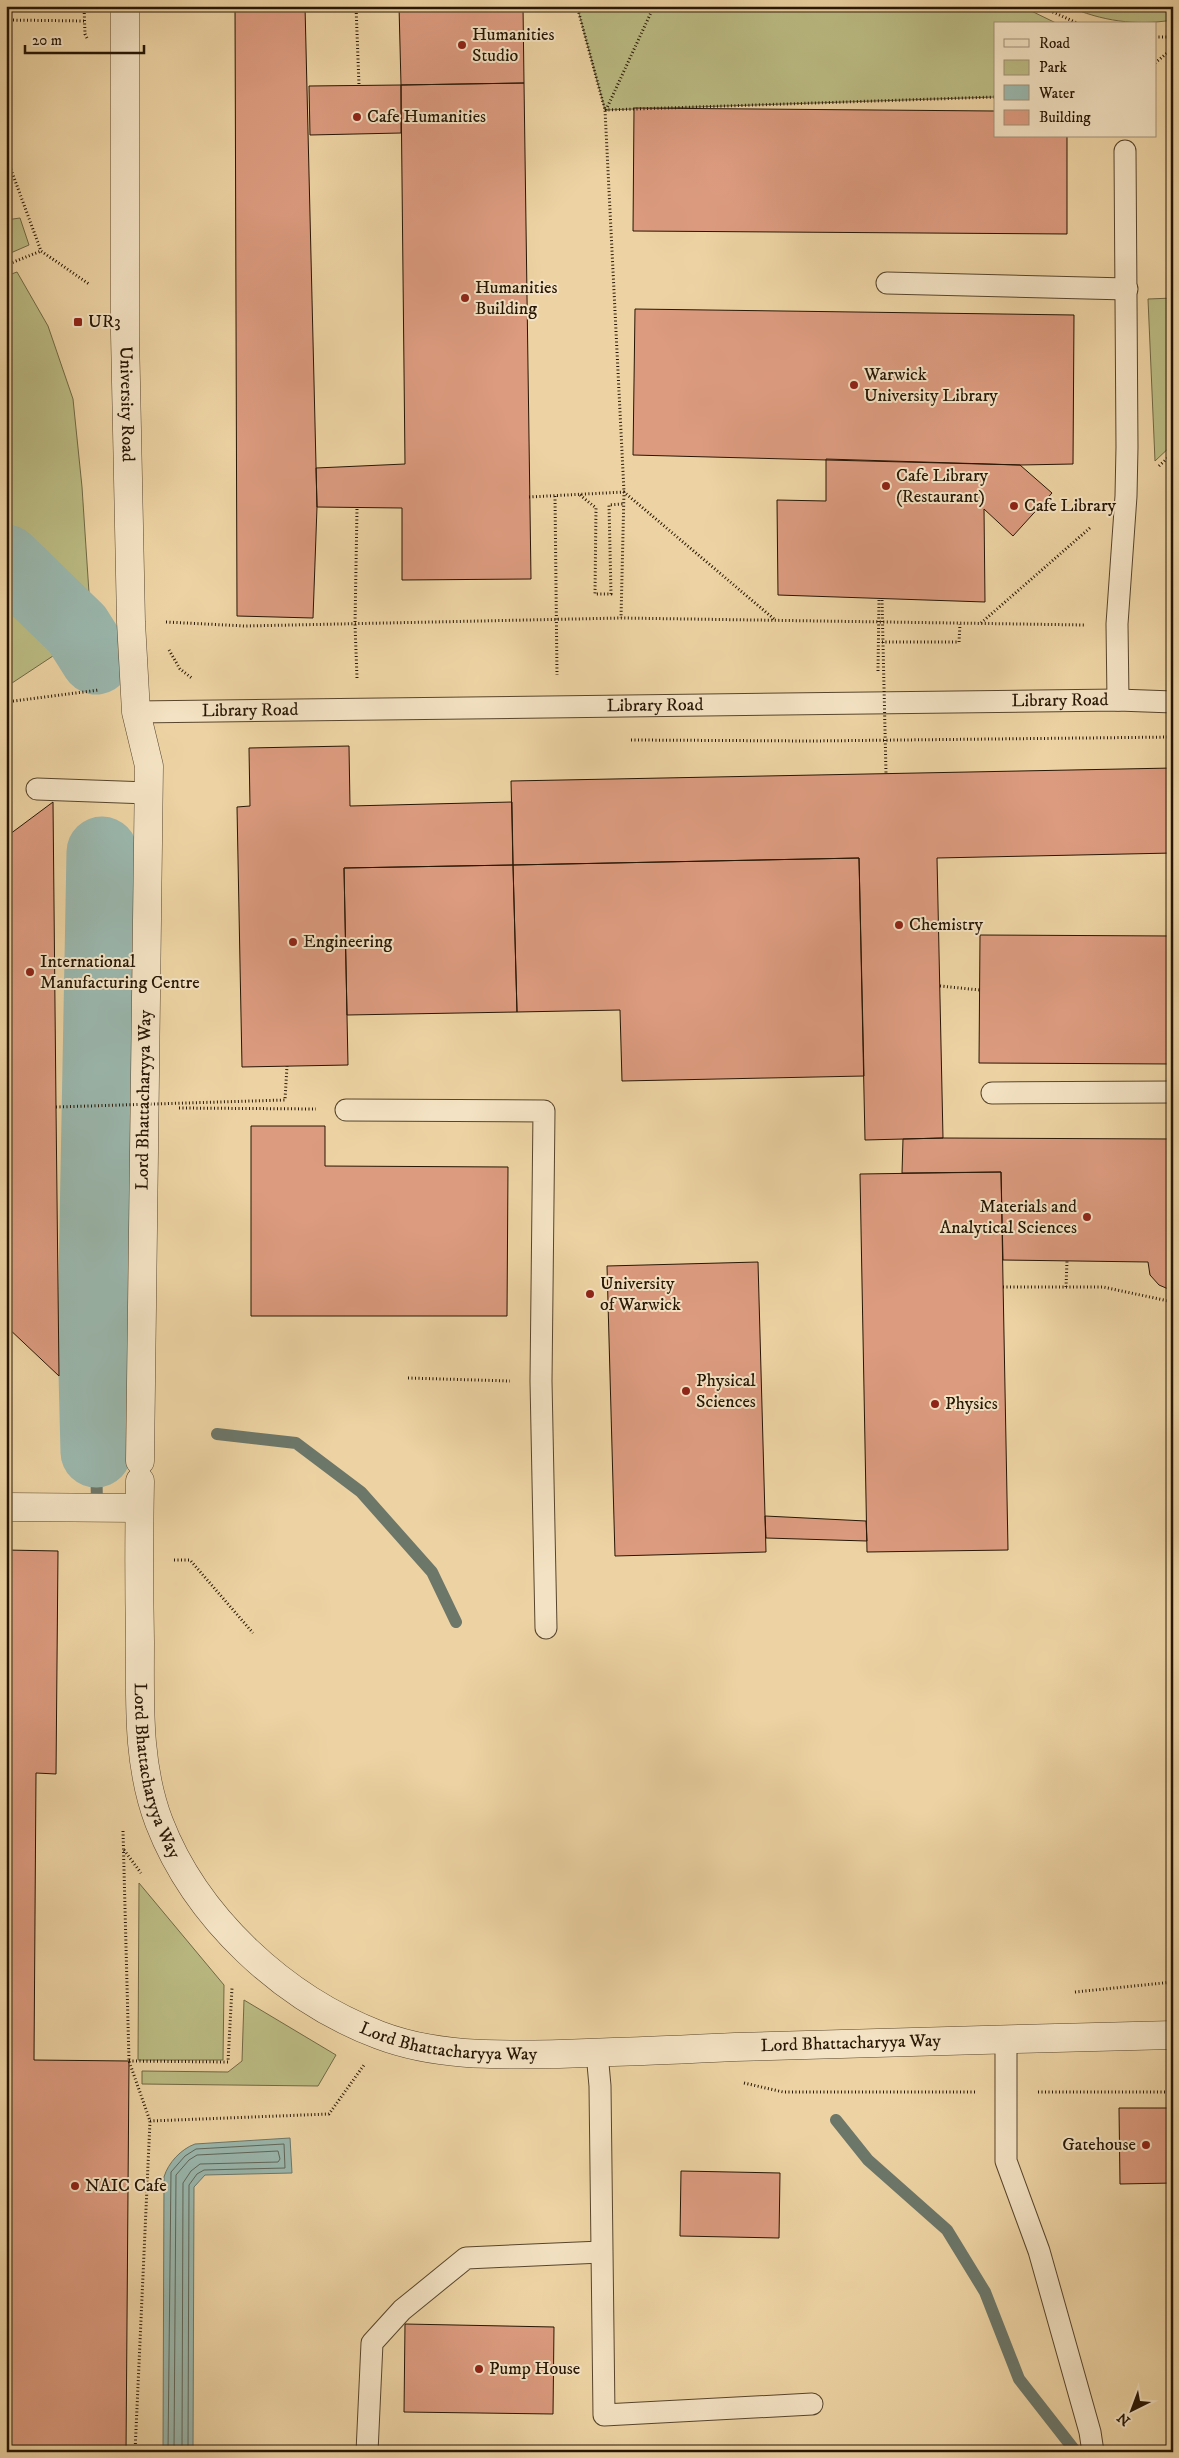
<svg xmlns="http://www.w3.org/2000/svg" width="1179" height="2458" viewBox="0 0 1179 2458" font-family="'IM FELL DW Pica',serif">
<style>
.green{fill:#bbbb83;stroke:#716844}
.water{fill:#9ab7ad;stroke:#6c776a}
.lines{fill:none;stroke-linecap:round;stroke-linejoin:round}
.shore{stroke:#606659;stroke-width:1}
.stream{stroke:#6c776a;stroke-width:12}
.river{stroke:#9ab7ad;stroke-width:71}
.building{fill:#dc9b7f;stroke:#271605}
.lane-casing{stroke:#58452c;stroke-width:23}
.street-casing{stroke:#58452c;stroke-width:29}
.path{stroke:#271605;stroke-width:3;stroke-dasharray:1 2.5;stroke-linecap:butt}
.lane{stroke:#f3e2c3;stroke-width:21}
.street{stroke:#f3e2c3;stroke-width:28}
.path-bridge{stroke:#271605;stroke-width:3;stroke-dasharray:1 2.5;stroke-linecap:butt}
.poi-dot{fill:#8f2418;stroke:#f3e2c3;stroke-width:2}
.labels{text-anchor:middle;dominant-baseline:central;stroke-width:4;stroke-linejoin:round;paint-order:stroke}
.poi-label{font-size:18px;fill:#271605;stroke:#f3e2c3;text-anchor:start}
.street-label{font-size:18px;fill:#271605;stroke:#f3e2c3}
</style>
<rect width="100%" height="100%" fill="#edd3a3"/>
<filter id="stains"><feTurbulence type="fractalNoise" baseFrequency=".004" numOctaves="4"/><feColorMatrix values="0 0 0 0 .2 0 0 0 0 .09 0 0 0 0 .02 0 0 0 .5 -.17"/></filter>
<radialGradient id="worn" r=".72"><stop offset=".6" stop-color="#630" stop-opacity="0"/><stop offset="1" stop-color="#630" stop-opacity=".3"/></radialGradient>
<path class="green" d="M577,6H1021L1058,24H995V97L605,110Z
M1067,6H1173V20C1135,26 1102,21 1067,6Z
M20,218L29,245L6,255V220Z
M17,272L48,326L73,399L82,487L90,608L62,650L6,687V276Z
M1173,298V444L1155,461L1148,299Z
M139,1883L224,1985L223,2060H138Z
M244,2000L336,2055L318,2086L142,2084V2071L228,2072L242,2061Z"/>
<path class="water" d="M290,2138L292,2173L205,2175L194,2187L193,2452H163L164,2177C168,2163 181,2149 195,2144Z"/>
<g class="lines">
<path class="shore" d="M168,2452L171,2172L185,2156L196,2149L284,2144L285,2168L204,2170L197,2174L189,2185L188,2452
M174,2452L176,2175L189,2160L197,2155L278,2151L280,2159L278,2162L200,2164L191,2171L183,2183L182,2452"/>
<path class="stream" d="M217,1434L296,1443L361,1492L432,1572L456,1622
M96,1452L97,1506
M836,2120L868,2160L947,2230L985,2292L1019,2379L1076,2452"/>
<path class="river" d="M6,560L77,629L96,659
M96,1452L93,1333L102,852"/>
</g>
<path class="building" d="M235,6H305L317,507L313,618L237,616Z
M399,6H523L524,83L401,85Z
M524,83L531,579L402,580V508L317,507L316,468L405,464L401,85Z
M401,85V133L310,135L309,86Z
M634,108L995,111V136H1067V234L633,231Z
M635,309L1074,315L1073,464L1020,465L633,455Z
M826,459L1020,465L1052,493L1013,536L984,509L985,602L778,595L777,500L826,501Z
M349,746L350,806L512,802L513,865L344,868L348,1065L242,1067L237,807L250,806L249,748Z
M1173,768V853L937,858L943,1138L865,1140L859,858L513,865L511,781Z
M53,802L56,1107L59,1376L6,1326V837Z
M859,858L864,1076L622,1081L620,1010L517,1012L513,865Z
M513,865L517,1012L347,1015L344,868Z
M980,935L1173,936V1064L979,1063Z
M251,1126H325V1166L508,1167L507,1316H251Z
M943,1138L1173,1139V1291L1159,1285L1150,1275L1148,1262L1003,1260L1001,1172L902,1173L903,1139Z
M1001,1172L1008,1550L867,1552L860,1174Z
M758,1262L766,1552L615,1556L607,1266Z
M765,1516L866,1521L867,1541L766,1538Z
M6,1550L58,1551L56,1774L36,1773L34,2060L129,2061L126,2452H6Z
M1119,2108H1173V2183L1120,2184Z
M681,2171L780,2173L779,2238L680,2236Z
M405,2324L554,2327L553,2414L404,2412Z"/>
<g class="lines">
<g class="lane-casing">
<g id="lane">
<path d="M887,283L1127,289"/>
<path d="M1118,700L1117,624L1126,496L1127,447L1125,151"/>
<path id="s1" d="M136,712L1118,700L1173,702"/>
<path d="M37,789L148,793"/>
<path d="M992,1093L1173,1092"/>
<path d="M346,1110L544,1111L541,1381L546,1628"/>
<path d="M1006,2040V2161L1039,2251L1090,2432L1093,2452"/>
<path d="M597,2053L600,2086L604,2415L812,2404"/>
<path d="M367,2452L372,2343L402,2310L466,2258L601,2252"/>
</g>
</g>
<g class="street-casing">
<g id="street">
<path id="s2" d="M125,6V334L131,622L136,712L149,766L140,1461"/>
<path id="s3" d="M140,1481C139,1535 139,1588 140,1642C140,1703 137,1764 159,1822C196,1918 284,1999 379,2035C437,2057 498,2055 559,2054C618,2052 676,2050 735,2047C881,2042 1027,2039 1173,2035"/>
<path d="M6,1507L139,1508"/>
</g>
</g>
<path class="path" d="M84,6L85,34L88,40
M356,6L359,85
M577,6L605,110L624,492L621,618
M1040,6L1079,24
M6,20L86,21
M1155,37H1173
M1155,63L1173,48
M605,110L995,97
M606,110L654,6
M6,156L41,251L89,284
M6,265L41,251
M1159,466L1173,453
M580,495L596,508L595,594H611L609,505L623,504
M555,496L557,675
M529,497L624,492L774,619
M357,509L355,624L357,678
M166,622L245,626L621,618L1085,625
M981,623L1091,527
M882,642H959L960,624
M169,650L180,669L193,679
M878,671L879,599
M6,702L99,690
M631,740L812,741L1173,737
M940,986L980,990
M179,1108L316,1109
M1003,1287H1103L1173,1302
M1066,1287L1067,1261
M408,1378L510,1381
M174,1560H190L253,1633
M123,1831L129,2061L150,2121L135,2452
M124,1850L141,1873
M1075,1992L1173,1982
M129,2061L228,2062L232,1988
M744,2083L783,2092H975
M1038,2092H1173
M150,2121L329,2114L364,2065"/>
<use href="#lane" class="lane"/>
<use href="#street" class="street"/>
<path class="path-bridge" d="M882,600L886,773
M56,1107L285,1100L287,1066"/>
</g>
<g class="poi-dot">
<circle cx="462" cy="45" r="5"/>
<circle cx="357" cy="117" r="5"/>
<circle cx="465" cy="298" r="5"/>
<rect x="73" y="317" width="10" height="10" rx="2.5"/>
<circle cx="854" cy="385" r="5"/>
<circle cx="886" cy="486" r="5"/>
<circle cx="1014" cy="506" r="5"/>
<circle cx="899" cy="925" r="5"/>
<circle cx="293" cy="942" r="5"/>
<circle cx="30" cy="972" r="5"/>
<circle cx="1087" cy="1217" r="5"/>
<circle cx="590" cy="1294" r="5"/>
<circle cx="686" cy="1391" r="5"/>
<circle cx="935" cy="1404" r="5"/>
<circle cx="1146" cy="2145" r="5"/>
<circle cx="75" cy="2186" r="5"/>
<circle cx="479" cy="2369" r="5"/>
</g>
<g class="labels">
<g class="poi-label">
<text x="472" y="35">Humanities<tspan x="472" dy="21">Studio</tspan></text>
<text x="367" y="117">Cafe Humanities</text>
<text x="475" y="288">Humanities<tspan x="475" dy="21">Building</tspan></text>
<text x="88" y="322">UR3</text>
<text x="864" y="375">Warwick<tspan x="864" dy="21">University Library</tspan></text>
<text x="896" y="476">Cafe Library<tspan x="896" dy="21">(Restaurant)</tspan></text>
<text x="1024" y="506">Cafe Library</text>
<text x="909" y="925">Chemistry</text>
<text x="303" y="942">Engineering</text>
<text x="40" y="962">International<tspan x="40" dy="21">Manufacturing Centre</tspan></text>
<text x="1077" y="1207" text-anchor="end">Materials and<tspan x="1077" dy="21">Analytical Sciences</tspan></text>
<text x="600" y="1284">University<tspan x="600" dy="21">of Warwick</tspan></text>
<text x="696" y="1381">Physical<tspan x="696" dy="21">Sciences</tspan></text>
<text x="945" y="1404">Physics</text>
<text x="1136" y="2145" text-anchor="end">Gatehouse</text>
<text x="85" y="2186">NAIC Cafe</text>
<text x="489" y="2369">Pump House</text>
</g>
<g class="street-label">
<text stroke="none"><textPath href="#s2" startOffset="398">University Road</textPath></text>
<text stroke="none"><textPath href="#s1" startOffset="924">Library Road</textPath></text>
<text stroke="none"><textPath href="#s1" startOffset="519">Library Road</textPath></text>
<text stroke="none"><textPath href="#s1" startOffset="114">Library Road</textPath></text>
<text transform="translate(144 1100) rotate(-89)">Lord Bhattacharyya Way</text>
<text stroke="none"><textPath href="#s3" startOffset="292">Lord Bhattacharyya Way</textPath></text>
<text stroke="none"><textPath href="#s3" startOffset="728">Lord Bhattacharyya Way</textPath></text>
<text stroke="none"><textPath href="#s3" startOffset="1132">Lord Bhattacharyya Way</textPath></text>
</g>
</g>
<rect width="1179" height="2458" fill="none" stroke="#edd3a3" stroke-width="25"/>
<rect x="8" y="8" width="1164" height="2443" fill="none" stroke="#271605" stroke-width="2.5"/>
<rect x="12" y="12" width="1154" height="2433" fill="none" stroke="#271605"/>
<rect x="994" y="22" width="162" height="115" fill="#f3e2c3" stroke="#a19077"/>
<rect x="1004" y="39" width="25" height="8" fill="#f3e2c3" stroke="#a19077"/>
<text x="1039" y="48" font-size="15" fill="#271605">Road</text>
<rect x="1004" y="60" width="25" height="15" fill="#bbbb83" stroke="#a19077"/>
<text x="1039" y="72" font-size="15" fill="#271605">Park</text>
<rect x="1004" y="85" width="25" height="15" fill="#9ab7ad" stroke="#a19077"/>
<text x="1039" y="98" font-size="15" fill="#271605">Water</text>
<rect x="1004" y="110" width="25" height="15" fill="#dc9b7f" stroke="#a19077"/>
<text x="1039" y="122" font-size="15" fill="#271605">Building</text>
<g transform="translate(1132 2410) rotate(222)" stroke="#f3e2c3" stroke-width="4" paint-order="stroke">
<path d="M0-4L9 19L0 12L-9 19Z" fill="#271605"/>
<text y="-8" font-size="14" font-weight="bold" text-anchor="middle" fill="#271605">N</text>
</g>
<path d="M25 45v8h119v-8" fill="none" stroke="#271605" stroke-width="2.5"/>
<text x="32" y="45" font-size="15" fill="#271605" stroke="#f3e2c3" stroke-width="4" paint-order="stroke">20 m</text>
<rect width="100%" height="100%" filter="url(#stains)"/>
<rect width="100%" height="100%" fill="url(#worn)"/>
</svg>
